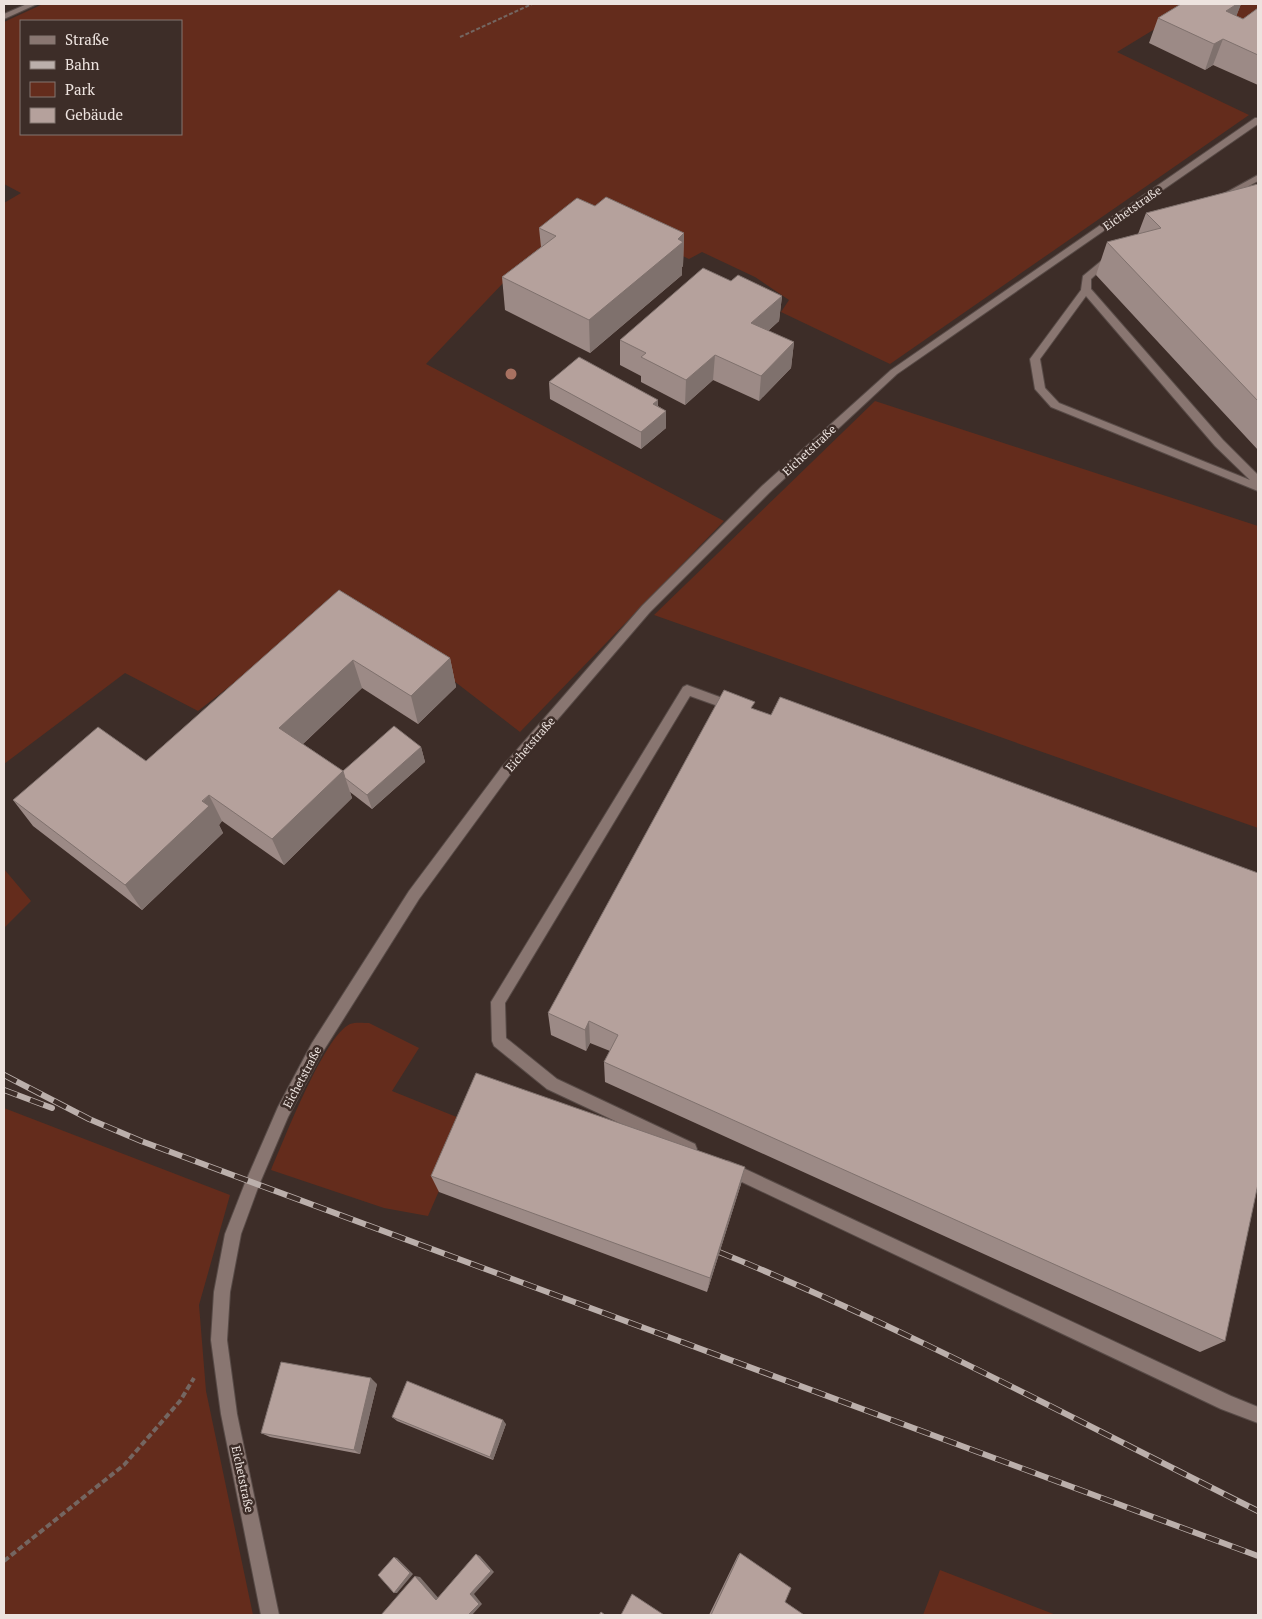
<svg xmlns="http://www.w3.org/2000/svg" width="1262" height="1619" viewBox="0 0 1262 1619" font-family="'PT Serif',serif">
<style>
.green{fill:#642c1c;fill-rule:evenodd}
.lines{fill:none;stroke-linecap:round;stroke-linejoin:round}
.service-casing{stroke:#584b47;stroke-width:2}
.minor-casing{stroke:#584b47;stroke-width:2}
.path-far1{stroke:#746661;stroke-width:2;stroke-dasharray:4 2;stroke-linecap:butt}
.path{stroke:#746661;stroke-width:4;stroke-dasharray:6 3;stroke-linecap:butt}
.service{fill:#897671;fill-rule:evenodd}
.minor{fill:#897671;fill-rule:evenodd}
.rail-casing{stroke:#bbafab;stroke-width:6}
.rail{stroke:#3d2d28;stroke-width:4.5;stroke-dasharray:14;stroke-linecap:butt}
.tree{fill:#a87161}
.wall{fill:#9c8a86}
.shaded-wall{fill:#7f716d}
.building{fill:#b5a19c;stroke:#7f716d}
.labels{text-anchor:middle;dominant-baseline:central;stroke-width:5;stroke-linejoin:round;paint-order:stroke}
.street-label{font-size:12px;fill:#ede3df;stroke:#3d2d28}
</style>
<rect width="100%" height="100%" fill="#3d2d28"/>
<path class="green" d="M43,4H1258V35L1191,7L1117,52L1249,115L890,364L781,312L789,300L755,277L702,252L689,259L583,209L505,281L426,364L724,521L520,732L371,617L322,614L198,711L125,673L4,764V203L21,193L4,184V22ZM21,21H181V134H21Z
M875,401L1258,526V828L654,615Z
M4,869L31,901L4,928Z
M369,1023L419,1048L392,1091L469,1122L428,1216L384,1208L271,1170C284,1140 324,1036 350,1024C355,1022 364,1023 369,1023Z
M4,1108L230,1195L199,1305L206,1391L253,1615H4Z
M940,1570L1056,1615H923Z"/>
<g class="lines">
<g class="service-casing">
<path id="service" d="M1258,175V181L1225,199L1218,197Z
M1112,252L1117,255L1091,279V289L1223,440L1258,475V491L1051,407L1035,389L1030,359L1081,290L1083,276ZM1086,296L1215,446L1250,480L1059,403L1045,388L1040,359Z
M687,685L736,703L738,706L732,711L690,696L505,1003L506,1038L557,1079L695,1144L697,1149L695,1154L690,1156L547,1089L494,1046L492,1041L491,1002L683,687Z
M728,1161L1231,1396L1258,1407V1423L1221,1409L723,1173L721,1168L723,1163Z"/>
</g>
<g class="minor-casing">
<path id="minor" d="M27,4H37L4,19V14Z
M1255,118H1258V124L897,374L770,492L650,612L509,776L419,899L322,1053L288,1117L259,1185L241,1234L230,1292L227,1340L237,1414L279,1615H261L221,1414L211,1340L214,1292L225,1234L245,1183L278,1107L312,1043L409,891L501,768L642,606L762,486L891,370Z"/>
</g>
<path class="path-far1" d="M460,37L532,4"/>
<path class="path" d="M4,1561L124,1465L180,1401L194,1378"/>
<use href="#service" class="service"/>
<use href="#minor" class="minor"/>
<g class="rail-casing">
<path id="rail" d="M4,1075L89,1119L141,1141L1258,1556
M4,1090L52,1108
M719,1252C904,1327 1079,1422 1258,1511"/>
</g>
<use href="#rail" class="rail"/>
</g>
<circle class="tree" cx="511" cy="374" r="5.5"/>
<path class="wall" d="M1181,4H1241L1236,16L1243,19L1258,8V85L1213,65L1205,70L1149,43L1158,18Z
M1258,184V450L1096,275L1107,242L1138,234L1146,213Z
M595,206L684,233L683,266L682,267V275L590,353L505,310L502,277L541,247L539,228Z
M731,281L782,296L779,321L768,331L794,342L791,368L759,401L713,380L685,405L641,382V376L620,365V340Z
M549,382L658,400V406L666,411V428L641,449L550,399Z
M339,590L450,658L456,687L418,724L362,688L303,744L343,771L421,747L425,762L372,809L350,792L352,798L284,865L222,821L219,825L223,833L142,910L33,826L13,800L146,761Z
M754,709L1225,1341L1200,1352L605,1082L604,1062L610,1051L590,1043L586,1051L551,1035L548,1013Z
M745,1167L741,1184L707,1292L439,1192L431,1176Z
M377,1384L360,1454L270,1437L261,1433Z
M392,1417L506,1424L493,1460L397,1421Z
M740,1553L785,1602L804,1615H709L738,1555Z"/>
<path class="shaded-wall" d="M1237,4H1241L1233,25L1226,11Z
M1223,39L1213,65L1205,70L1214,44Z
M684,233L683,266L682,267V275L590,353L589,320Z
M782,296L779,321L749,348L751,323Z
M794,342L791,368L759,401L761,376Z
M715,355L713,380L685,405L686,380Z
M658,400L657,417L653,404Z
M666,411V428L641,449V432Z
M450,658L456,687L418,724L411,696Z
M353,660L362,688L290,756L279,728Z
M421,747L425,762L372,809L367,795Z
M343,771L352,798L284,865L272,839Z
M209,795L222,821L219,825L223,833L142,910L125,885Z
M589,1021L590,1043L586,1051L585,1030Z
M745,1167L741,1184L707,1292L710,1278Z
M371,1378L377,1384L360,1454L354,1450Z
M503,1420L506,1424L493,1460L490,1457Z
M476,1554L480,1556L494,1572L474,1594L482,1604L472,1615H468Z
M394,1557L397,1558L413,1574L397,1593H394Z
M415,1576L420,1577L441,1601L436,1600Z"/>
<path class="building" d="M1181,4H1237L1226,11L1243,19L1258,8V55L1223,39L1214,44L1158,18Z
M1258,184V401L1107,242L1161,228L1146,213Z
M606,197L684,233L678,239L683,242L589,320L502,277L556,236L539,228L577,198L595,206Z
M703,268L731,281L738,275L782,296L751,323L794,342L761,376L715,355L686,380L641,357L646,353L620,340Z
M579,357L658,400L653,404L666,411L641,432L549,382Z
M339,590L450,658L411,696L353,660L279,728L343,771L272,839L209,795L202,801L209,806L125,885L13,800L98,727L146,761Z
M724,690L755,702L751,708L771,715L780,697L1258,873V1184L1225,1341L604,1062L618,1035L589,1021L585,1030L548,1013Z
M394,726L421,747L367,795L345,778L343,771Z
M476,1073L745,1167L710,1278L431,1176Z
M281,1362L371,1378L354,1450L261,1433Z
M407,1381L503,1420L490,1457L392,1417Z
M740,1553L791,1588L785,1602L804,1615H711Z
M476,1554L491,1571L470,1594L479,1604L468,1615H381L415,1576L436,1600Z
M394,1557L410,1573L394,1593L378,1575Z
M632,1594L664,1615H621Z
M601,1612L605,1615H599Z"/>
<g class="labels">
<g class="street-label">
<text transform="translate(1132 208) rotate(-35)">Eichetstraße</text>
<text transform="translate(809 450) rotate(-43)">Eichetstraße</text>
<text transform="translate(530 744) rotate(-49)">Eichetstraße</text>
<text transform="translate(302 1077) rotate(-62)">Eichetstraße</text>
<text transform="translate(243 1479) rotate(78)">Eichetstraße</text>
</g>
</g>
<rect width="1262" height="1619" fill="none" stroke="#ede3df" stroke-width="10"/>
<rect x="20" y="20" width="162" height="115" fill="#3d2d28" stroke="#837671"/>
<rect x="30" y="36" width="25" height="8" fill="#897671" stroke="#837671"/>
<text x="65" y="45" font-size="15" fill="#ede3df">Straße</text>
<rect x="30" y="61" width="25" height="8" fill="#bbafab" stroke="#837671"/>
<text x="65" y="70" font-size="15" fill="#ede3df">Bahn</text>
<rect x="30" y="82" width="25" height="15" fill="#642c1c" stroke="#837671"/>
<text x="65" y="95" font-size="15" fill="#ede3df">Park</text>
<rect x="30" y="108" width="25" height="15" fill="#b5a19c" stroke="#837671"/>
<text x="65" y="120" font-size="15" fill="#ede3df">Gebäude</text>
</svg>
